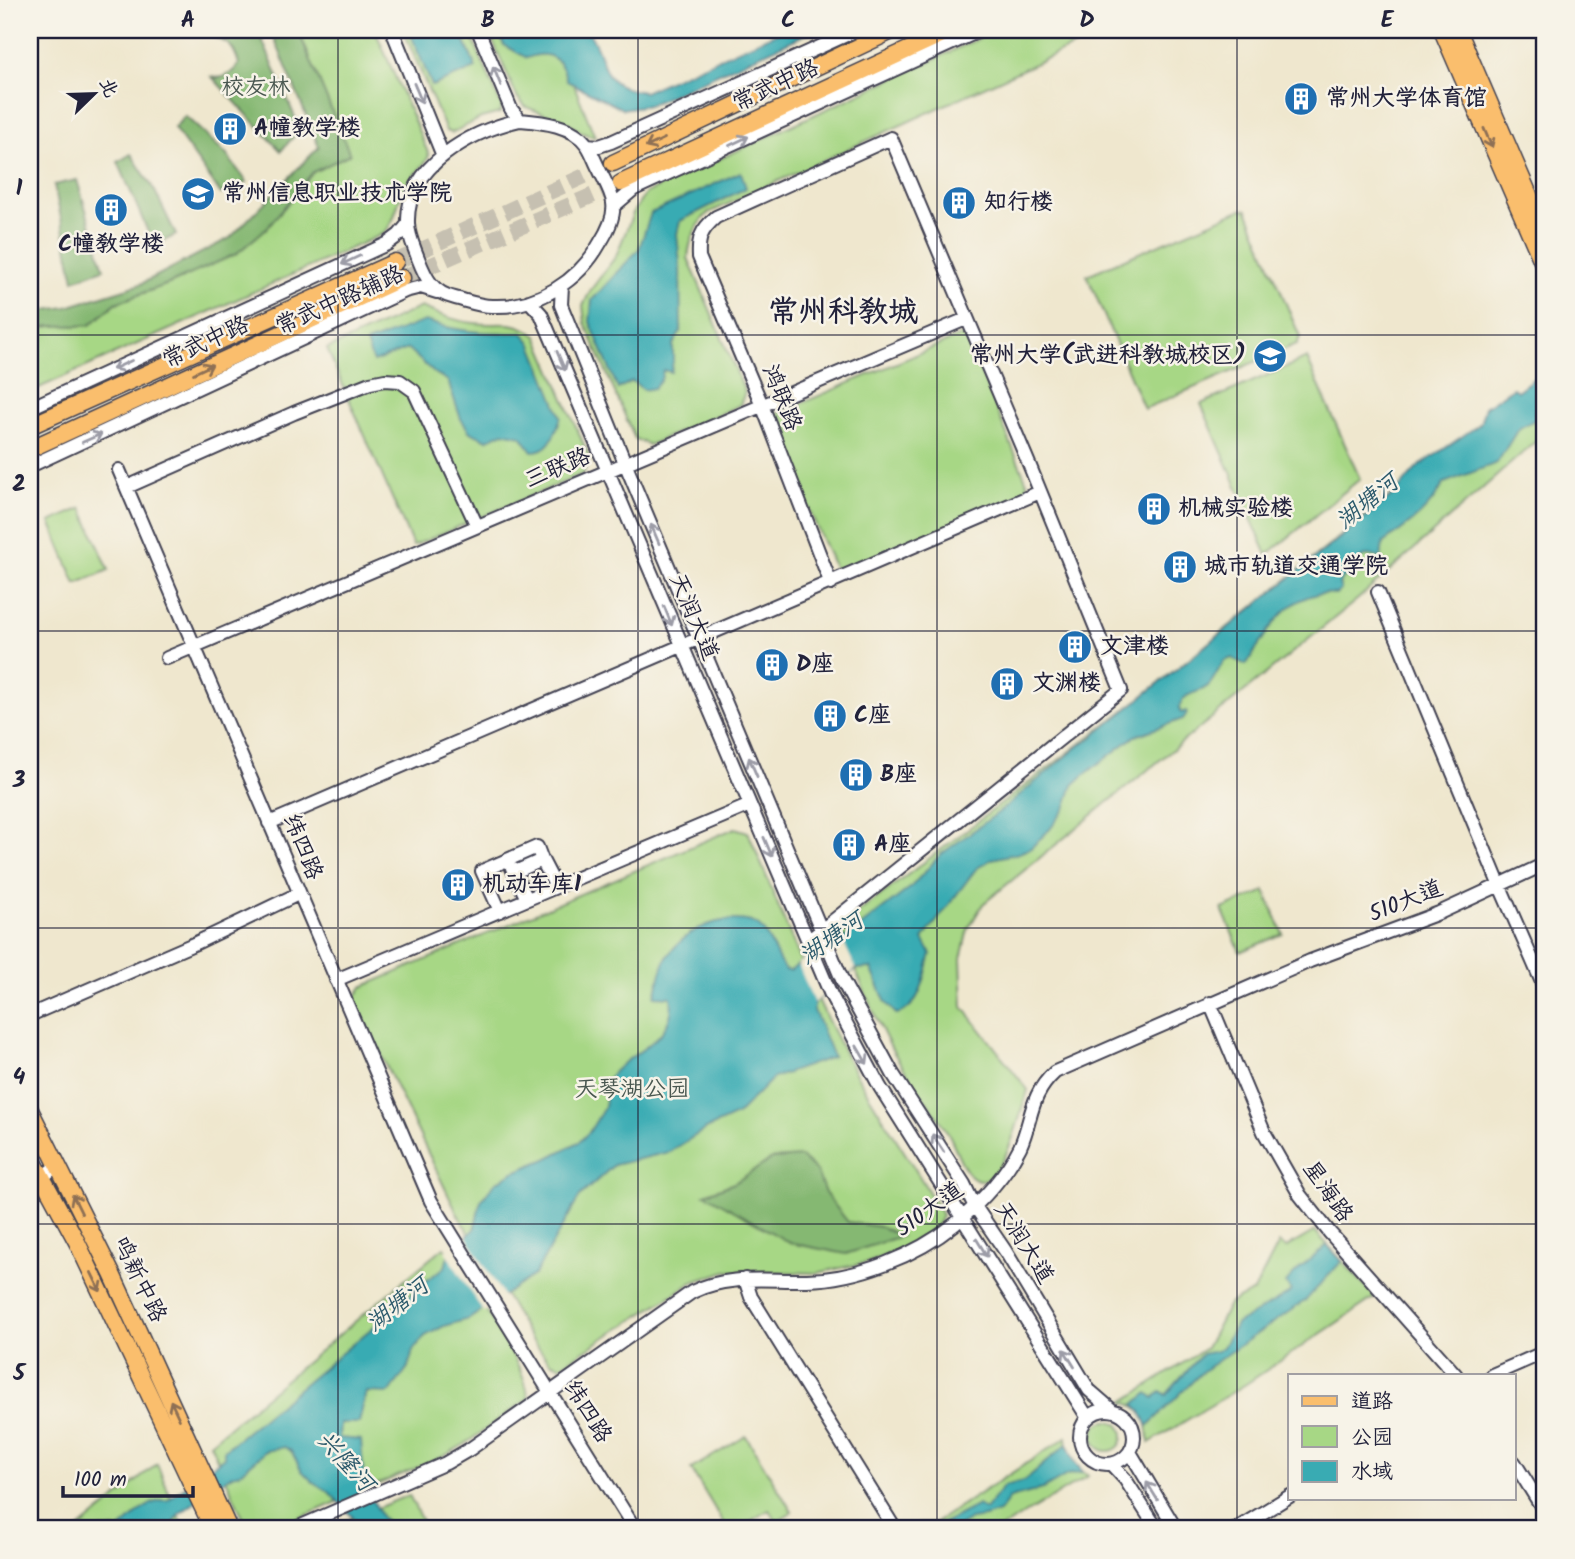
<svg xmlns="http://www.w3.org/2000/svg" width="1575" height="1559" viewBox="0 0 1575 1559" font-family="Kalam,'LXGW WenKai TC',sans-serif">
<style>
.green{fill:#a7d785;stroke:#647c60;stroke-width:2}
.forest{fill:#85b872;stroke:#546d56;stroke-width:2}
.water{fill:#39abb3;stroke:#2e6677;stroke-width:2}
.pier{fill:#efe7ce}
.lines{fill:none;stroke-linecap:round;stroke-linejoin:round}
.major-tunnel{stroke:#c6c0b1;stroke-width:16;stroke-dasharray:16 8;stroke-linecap:butt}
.minor-casing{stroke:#414051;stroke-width:16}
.major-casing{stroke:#414051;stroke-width:19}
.minor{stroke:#fff;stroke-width:12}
.major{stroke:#fabe6d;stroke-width:16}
.oneway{stroke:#9c9ca7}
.oneway2{stroke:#8e7054}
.grid{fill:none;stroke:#22223b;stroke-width:2;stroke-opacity:0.55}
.labels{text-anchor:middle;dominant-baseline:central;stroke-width:5;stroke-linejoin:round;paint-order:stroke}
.street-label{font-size:23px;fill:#22223b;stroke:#f7f3e8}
.park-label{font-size:23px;fill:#4a5851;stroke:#f7f3e8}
.poi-label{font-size:23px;font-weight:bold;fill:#22223b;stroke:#f7f3e8;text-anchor:start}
.water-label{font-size:24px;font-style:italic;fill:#2b596b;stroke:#f7f3e8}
.district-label{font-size:30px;font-weight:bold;fill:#22223b;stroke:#f7f3e8}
.neatline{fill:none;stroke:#22223b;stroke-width:2.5}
.grid-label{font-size:23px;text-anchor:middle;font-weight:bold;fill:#22223b}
</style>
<rect width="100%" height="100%" fill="#f7f3e8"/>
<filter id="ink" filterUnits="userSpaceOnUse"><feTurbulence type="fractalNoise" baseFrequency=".0143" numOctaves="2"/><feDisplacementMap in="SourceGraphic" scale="14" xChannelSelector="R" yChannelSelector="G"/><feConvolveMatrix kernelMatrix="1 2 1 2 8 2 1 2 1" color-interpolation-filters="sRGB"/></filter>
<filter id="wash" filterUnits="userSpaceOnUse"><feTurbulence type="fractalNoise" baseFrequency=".00686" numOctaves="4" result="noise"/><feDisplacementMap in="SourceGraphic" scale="28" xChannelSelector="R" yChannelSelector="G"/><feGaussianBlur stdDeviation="1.57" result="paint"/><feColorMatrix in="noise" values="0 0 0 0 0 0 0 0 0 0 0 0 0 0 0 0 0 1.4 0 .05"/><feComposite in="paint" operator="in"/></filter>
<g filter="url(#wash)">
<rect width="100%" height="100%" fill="#efe7ce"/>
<path class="green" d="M298,30H375L429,155C425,168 411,175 404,187C396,204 397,221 383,234L30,392V333C48,321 70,328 90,325L116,303L171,283L236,254L269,226L313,172L349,154Z
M403,30H469L502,107L500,113L481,118L452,133L446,131Z
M488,30H552L595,137L583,133L566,122L526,107L517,97Z
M997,30H1109L708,213C695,227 690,238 688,258L745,392L740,405L649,445L635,439L585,323L583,306L590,291L616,256L634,211L646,193Z
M1242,209L1247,210L1300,337L1297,344L1144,409L1087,275Z
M421,307C438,314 455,321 474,323C501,327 511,317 537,336L590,459L583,474L413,546L327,349Z
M965,334L1031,492L838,576L769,417Z
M1307,358L1360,479L1267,555L1201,404Z
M1545,371V433L1358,599L983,904L968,929L961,959L963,1007L1028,1090C1022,1108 1005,1176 985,1180C964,1184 957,1147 948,1133C929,1103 906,1076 889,1044C870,1008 856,969 839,932L843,924L1139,699Z
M82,508L109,570L76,584L50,522Z
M735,828L748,832C781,910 810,991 851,1065C879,1116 914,1163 942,1215L937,1227L896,1251L870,1262L817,1273L726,1271L693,1282L560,1366L550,1362L530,1338L456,1211L354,999L362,987Z
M1265,891L1283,934L1240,952L1222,909Z
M1315,1231L1375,1297L1246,1384L1149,1443C1148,1422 1146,1407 1123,1402L1206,1348L1229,1304L1254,1291L1279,1243L1286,1248Z
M444,1247C463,1278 530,1368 528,1399L465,1444L442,1457L274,1529H248L210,1443Z
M1093 1436a15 15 0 1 1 30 0a15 15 0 1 1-30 0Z
M746,1436L792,1512L776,1521L769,1510L737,1529H727L691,1469Z
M1067,1437C1068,1453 1075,1466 1088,1476L1000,1529H868L874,1525L933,1524Z
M157,1464L184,1529H79Z
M409,1495L426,1529H325Z"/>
<path class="forest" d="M210,30H258L300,129L281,151L212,77C224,80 232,74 239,64C233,43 227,42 208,35Z
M271,30H298L350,154L313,172L267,228L236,254L171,283L116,303L90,325C70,328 48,321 30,333V312L67,307L141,284L230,238L319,147Z
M185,116L225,153L247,182L221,194L174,128Z
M131,154L155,191L176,235L154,246L118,162Z
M77,180L104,269L74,280L54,185Z
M801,1157L817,1172L825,1193L848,1222L881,1227L901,1236L846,1254L790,1243L705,1194L734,1183L772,1159Z"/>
<path class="water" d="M409,30H460L476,68L432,86Z
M497,30H587C610,60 594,85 644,92L783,30H815L649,105L622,109L567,81C562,59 550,49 527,58L504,45Z
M741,172L746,188L680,221L677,234L680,264L681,331L673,345V361L671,372L663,370L661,380L654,388L644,390L632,381L618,389L590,322L592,300L639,249L651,213Z
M425,321C462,333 486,333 523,333L531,342L561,417C555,432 552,451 532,451L521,436L503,432L487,440L470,432L461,419L448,381L433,372L408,349L373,362L366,343Z
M1545,370V400C1538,406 1532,410 1536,419L1518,429L1497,463L1444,483C1429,512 1408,525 1383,543L1381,558L1368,555L1359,559C1352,577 1345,571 1339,583L1341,590L1336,594C1288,588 1268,632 1246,665L1232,658L1224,661C1219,668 1214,680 1209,685C1198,696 1184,689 1179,709L1181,713L1186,711L1187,713L1183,719L1135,736L1084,775L1073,785L1065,809L1050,829L1031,848L1019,853L992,859L976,869L923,939L931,954C925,974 921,1009 896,1014L886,1003L871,968L856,969L814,1003V1010L833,1057L773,1078L737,1115L706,1129L669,1152L614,1165L580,1196L535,1274L469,1319L444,1326L425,1336L413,1350L409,1366L389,1393L366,1392L359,1423H340L339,1438L361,1440L364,1482L381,1516L392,1529H364L329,1492L314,1483L302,1471L291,1451L285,1447L266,1451L240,1473L232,1475L178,1515L175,1520L176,1529H120C133,1518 149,1499 168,1500L224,1457V1450L395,1309L427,1280L445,1267L449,1252L474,1230L481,1201L495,1183L514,1172L546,1159L579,1142L590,1131L605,1106L607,1093L605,1083C624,1051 678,1044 671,997L655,996C659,983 661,965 669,954C685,933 708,920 735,920C743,920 754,921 760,927C772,939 775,957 785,970L790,971L839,932L845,938L910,888L940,855L999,812L1080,745L1091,738L1393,495L1418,467L1480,424L1485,407L1513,388L1517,391Z
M1327,1245L1342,1261L1306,1300L1203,1371L1148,1426L1140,1410L1134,1404L1148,1393L1154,1398L1161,1391L1166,1395L1202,1354L1217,1351L1223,1347L1236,1324L1288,1294L1291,1291L1286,1283C1298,1268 1314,1258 1327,1245Z
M1067,1444L1075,1463L1083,1472L1067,1475L1043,1489L1010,1498L999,1512L985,1517L970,1519L955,1529H932L978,1505L985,1510L1004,1486L1024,1481Z"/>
<path class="pier" d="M839,932L856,969L814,1003L798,964Z
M465,1234L505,1299L484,1313L445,1251Z"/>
</g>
<g filter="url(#ink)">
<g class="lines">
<path class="major-tunnel" d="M395,262L611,164
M402,278L621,183"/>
<g class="minor-casing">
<path id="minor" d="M392,30L443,156
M478,30L511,109L520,120
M520,120C543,122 573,125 587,145C592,152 595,162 599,169C604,180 612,192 613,203C615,216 607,232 600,243C579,281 537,308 492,306C480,306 467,301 455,298C433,293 426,279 418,258C414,247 408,235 408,223C406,165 472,131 520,120Z
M587,145L599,146L611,142L857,30
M614,206L634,189L981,30
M562,285L561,305L625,463L843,982L893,1074L964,1184L974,1205L1006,1252L1089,1390L1112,1410
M529,301L541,314L831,995L880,1087L1088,1418
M30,408L387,244L399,235L408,224
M30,466L405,291L421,287L437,292
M119,470L431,1201L635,1529
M127,487L294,413L370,383L385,380L400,381L414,391L477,526
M1378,592L1499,884L1545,989
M167,658L966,319
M269,823L1040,492
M512,868L527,899
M515,872L542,860L556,887
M500,911L482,871L537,847L542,860
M808,941L1121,690L1029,464L891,138L716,217C701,230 698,238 699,257L762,405L831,584
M336,980L750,805
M1210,1003L1264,1132L1300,1195L1330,1233L1456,1375
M30,1015L196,943L298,894
M30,1185L42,1178L57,1165
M745,1279L751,1297L895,1529
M1492,1375L1545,1352
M1080 1437a27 27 0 1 1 54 0a27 27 0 1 1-54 0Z
M1130,1452L1176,1529
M1514,1462L1545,1512
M1111,1464L1125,1479L1157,1529
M294,1529L446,1463L470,1449L692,1292C729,1274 768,1281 807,1280C857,1279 916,1256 955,1224C980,1203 1005,1177 1020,1147C1033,1118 1029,1096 1055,1072L1310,961L1439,913L1545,864
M1236,1529L1290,1496"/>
</g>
<g class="major-casing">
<path id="major" d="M1442,30L1545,268
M1458,30L1545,232
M613,163L894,30
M621,183L951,30
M30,426L395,262
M30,449L402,278
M30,1110L112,1274L229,1529
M30,1155L77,1242L213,1529"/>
</g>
<use href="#minor" class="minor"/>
<use href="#major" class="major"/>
</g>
<defs><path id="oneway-shaft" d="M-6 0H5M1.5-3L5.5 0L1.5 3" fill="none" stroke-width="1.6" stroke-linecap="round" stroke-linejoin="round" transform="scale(1.75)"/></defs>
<g class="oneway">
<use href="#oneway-shaft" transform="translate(497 76) rotate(-112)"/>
<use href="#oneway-shaft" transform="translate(418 93) rotate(67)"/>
<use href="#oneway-shaft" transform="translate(739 141) rotate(-25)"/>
<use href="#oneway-shaft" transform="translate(351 260) rotate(155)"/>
<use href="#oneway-shaft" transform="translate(561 361) rotate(67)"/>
<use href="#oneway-shaft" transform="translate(122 365) rotate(155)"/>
<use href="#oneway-shaft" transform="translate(92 438) rotate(-24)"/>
<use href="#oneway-shaft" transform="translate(655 534) rotate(-113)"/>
<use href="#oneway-shaft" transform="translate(668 616) rotate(68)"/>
<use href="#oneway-shaft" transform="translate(753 767) rotate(-113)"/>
<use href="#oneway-shaft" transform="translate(768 847) rotate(67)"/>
<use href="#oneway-shaft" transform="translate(862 1055) rotate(60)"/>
<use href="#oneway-shaft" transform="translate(938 1143) rotate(-123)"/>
<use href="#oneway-shaft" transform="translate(982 1248) rotate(58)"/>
<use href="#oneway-shaft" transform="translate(1069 1358) rotate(-122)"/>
<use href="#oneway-shaft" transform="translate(1152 1491) rotate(-122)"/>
</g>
<g class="oneway2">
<use href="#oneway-shaft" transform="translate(1488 138) rotate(67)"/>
<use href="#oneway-shaft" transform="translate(655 143) rotate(155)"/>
<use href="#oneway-shaft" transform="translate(203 369) rotate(-25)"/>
<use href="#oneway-shaft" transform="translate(77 1204) rotate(-116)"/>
<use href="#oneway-shaft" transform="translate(96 1282) rotate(64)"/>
<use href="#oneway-shaft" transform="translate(175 1410) rotate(-115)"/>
</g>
</g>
<path class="grid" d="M338,30V1529M638,30V1529M937,30V1529M1237,30V1529M30,335H1545M30,631H1545M30,928H1545M30,1224H1545"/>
<defs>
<g id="building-disc" transform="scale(1.75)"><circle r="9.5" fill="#1f6fb2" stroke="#f7f3e8"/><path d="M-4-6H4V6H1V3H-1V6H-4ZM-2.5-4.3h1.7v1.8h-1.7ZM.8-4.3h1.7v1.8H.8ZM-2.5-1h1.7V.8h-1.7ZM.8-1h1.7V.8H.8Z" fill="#fff"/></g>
<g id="university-disc" transform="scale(1.75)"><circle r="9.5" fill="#1f6fb2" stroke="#f7f3e8"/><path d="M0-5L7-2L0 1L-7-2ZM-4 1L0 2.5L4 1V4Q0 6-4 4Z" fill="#fff"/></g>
</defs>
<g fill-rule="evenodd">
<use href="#building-disc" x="1301" y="99"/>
<use href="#building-disc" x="230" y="129"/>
<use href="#university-disc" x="198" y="194"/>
<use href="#building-disc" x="959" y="203"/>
<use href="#building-disc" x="111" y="210"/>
<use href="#university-disc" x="1270" y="356"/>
<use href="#building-disc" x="1154" y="509"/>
<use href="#building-disc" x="1180" y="567"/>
<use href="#building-disc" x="1075" y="647"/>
<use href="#building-disc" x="772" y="665"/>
<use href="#building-disc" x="1007" y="684"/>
<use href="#building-disc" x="830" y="716"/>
<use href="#building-disc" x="856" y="775"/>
<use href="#building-disc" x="849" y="845"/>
<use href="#building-disc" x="458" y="885"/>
</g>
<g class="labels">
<g class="street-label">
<text transform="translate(776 86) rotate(-25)">常武中路</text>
<text transform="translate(340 301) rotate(-24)">常武中路辅路</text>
<text transform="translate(206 343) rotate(-25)">常武中路</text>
<text transform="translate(781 398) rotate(68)">鸿联路</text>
<text transform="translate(558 469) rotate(-23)">三联路</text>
<text transform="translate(693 617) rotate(67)">天润大道</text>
<text transform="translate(302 847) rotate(68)">纬四路</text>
<text transform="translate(1406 902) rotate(-22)">510大道</text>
<text transform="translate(1327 1192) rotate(55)">星海路</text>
<text transform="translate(930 1210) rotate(-36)">510大道</text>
<text transform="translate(1023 1243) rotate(58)">天润大道</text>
<text transform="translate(139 1280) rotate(64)">鸣新中路</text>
<text transform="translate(587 1412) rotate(58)">纬四路</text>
</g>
<g class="park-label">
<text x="256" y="88">校友林</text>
<text x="632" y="1090">天琴湖公园</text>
</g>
<g class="poi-label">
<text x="1326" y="99">常州大学体育馆</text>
<text x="254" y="129">A幢教学楼</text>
<text x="222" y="194">常州信息职业技术学院</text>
<text x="984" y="203">知行楼</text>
<text x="111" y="245" text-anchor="middle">C幢教学楼</text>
<text x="1246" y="356" text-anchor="end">常州大学(武进科教城校区)</text>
<text x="1178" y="509">机械实验楼</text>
<text x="1204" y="567">城市轨道交通学院</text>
<text x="1100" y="647">文津楼</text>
<text x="796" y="665">D座</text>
<text x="1032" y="684">文渊楼</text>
<text x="854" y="716">C座</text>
<text x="880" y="775">B座</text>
<text x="874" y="845">A座</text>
<text x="482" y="885">机动车库1</text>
</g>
<g class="water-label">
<text transform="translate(1368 502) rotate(-39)">湖塘河</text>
<text transform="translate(832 939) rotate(-35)">湖塘河</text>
<text transform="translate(398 1305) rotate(-38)">湖塘河</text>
<text transform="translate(345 1462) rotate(48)">兴隆河</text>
</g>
<g class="district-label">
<text x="843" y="313">常州科教城</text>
</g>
</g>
<rect width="1575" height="1559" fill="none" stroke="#f7f3e8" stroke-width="77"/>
<rect x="1288" y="1374" width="228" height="126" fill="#f7f3e8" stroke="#a29fa3" stroke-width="2"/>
<rect x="1302" y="1396" width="35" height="10" fill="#fabe6d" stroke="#a29fa3" stroke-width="2"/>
<text x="1351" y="1408" font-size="21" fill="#22223b">道路</text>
<rect x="1302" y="1426" width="35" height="21" fill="#a7d785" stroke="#a29fa3" stroke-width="2"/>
<text x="1351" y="1444" font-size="21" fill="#22223b">公园</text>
<rect x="1302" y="1461" width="35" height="21" fill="#39abb3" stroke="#a29fa3" stroke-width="2"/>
<text x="1351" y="1478" font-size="21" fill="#22223b">水域</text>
<g transform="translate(94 94) rotate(67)" stroke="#f7f3e8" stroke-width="5" paint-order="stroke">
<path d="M0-5L12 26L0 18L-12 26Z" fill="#22223b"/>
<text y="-10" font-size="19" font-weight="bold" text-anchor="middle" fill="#22223b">北</text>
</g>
<path d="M63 1486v10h130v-10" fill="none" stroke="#22223b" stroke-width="3.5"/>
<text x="74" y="1486" font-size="21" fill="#22223b" stroke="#f7f3e8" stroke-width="5" paint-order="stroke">100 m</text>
<rect x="38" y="38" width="1498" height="1482" class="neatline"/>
<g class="grid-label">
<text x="188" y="27">A</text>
<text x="488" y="27">B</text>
<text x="788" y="27">C</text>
<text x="1087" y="27">D</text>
<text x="1387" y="27">E</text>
<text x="19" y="195">1</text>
<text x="19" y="491">2</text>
<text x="19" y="787">3</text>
<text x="19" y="1084">4</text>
<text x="19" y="1380">5</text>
</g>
</svg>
